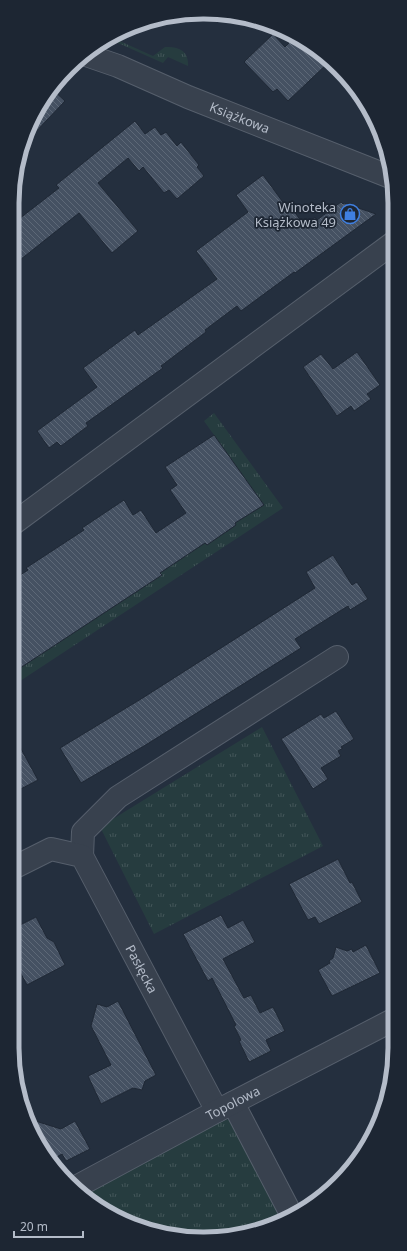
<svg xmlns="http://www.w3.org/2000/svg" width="407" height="1251" viewBox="0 0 407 1251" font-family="'Noto Sans',sans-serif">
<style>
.grass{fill:url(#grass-tufts)}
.building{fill:url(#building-back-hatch);stroke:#1f2835}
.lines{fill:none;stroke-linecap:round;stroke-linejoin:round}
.minor-casing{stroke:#565f6c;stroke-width:24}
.minor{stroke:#38414e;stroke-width:22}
.labels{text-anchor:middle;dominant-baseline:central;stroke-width:3.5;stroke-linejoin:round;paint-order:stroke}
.street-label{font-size:13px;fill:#b4bcc9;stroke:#1d2633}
.poi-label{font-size:13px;fill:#b4bcc9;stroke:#1d2633;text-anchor:end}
.rim{fill:none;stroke:#b4bcc9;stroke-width:5}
</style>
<defs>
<pattern id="grass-tufts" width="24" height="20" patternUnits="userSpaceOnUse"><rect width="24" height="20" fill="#263c3f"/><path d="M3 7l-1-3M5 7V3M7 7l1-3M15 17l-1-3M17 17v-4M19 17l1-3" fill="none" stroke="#435659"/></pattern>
<pattern id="building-back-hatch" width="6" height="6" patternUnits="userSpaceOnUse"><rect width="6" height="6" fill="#455162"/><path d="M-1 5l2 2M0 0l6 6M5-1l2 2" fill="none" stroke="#5d6877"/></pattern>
</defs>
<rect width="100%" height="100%" fill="#242f3e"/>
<path class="grass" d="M113,38L153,56L165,47C179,46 189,51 188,66L168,57L163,63L109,39Z
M214,413L283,508L14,685V672L17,670L15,668L27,664L35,658L34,656L44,652L162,575L160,573L205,543L207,545L217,538L215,536L222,525L227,532L236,525L235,523L239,520L214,435L204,421Z
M262,727L323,846L154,934L100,827Z
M221,1119L232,1120L286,1216L253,1232L179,1237L119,1219L82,1191Z"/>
<path class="building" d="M273,34L285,47L296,36L299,38L330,61L288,101L277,89L273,92L244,62Z
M52,89L65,101L29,139L27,138L44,97Z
M135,121L145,134L155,127L161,135L166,132L177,146L181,142L199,165L197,167L204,176L177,199L169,190L164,193L143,167L139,171L128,158L98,183L138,231L112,253L79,213L15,264V222L59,188L56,185Z
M263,175L285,205L288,203L304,225L315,217L317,220L341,202L343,204L344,203L376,214L295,273L294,272L241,311L237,306L205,330L206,332L161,366L163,368L86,423L88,426L61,446L57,442L49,448L37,431L97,387L83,368L135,330L138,335L217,279L196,251L248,212L236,195Z
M357,352L380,385L367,394L371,399L354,411L351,406L337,416L303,367L321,354L333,369Z
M214,435L264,505L235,523L236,525L207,545L205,543L160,573L162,575L14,672V579L28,570L26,568L84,530L82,528L124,500L133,515L141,510L156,533L186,513L170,490L177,485L165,467Z
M333,555L352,585L357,582L368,599L350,610L348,606L295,639L301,648L144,746L81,783L60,748L141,699L315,588L306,572Z
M336,711L354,739L341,747L343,748L338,751L341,756L321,768L328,779L313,789L281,739L321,714L324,718Z
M13,734L38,780L13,793Z
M338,859L350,883L352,882L362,902L319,924L315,917L308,920L289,884Z
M221,915L228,928L243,920L255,942L223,959L244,998L251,995L260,1013L273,1007L285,1031L266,1040L271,1051L249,1062L239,1041L241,1040L234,1026L236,1025L212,978L208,981L183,934Z
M36,917L47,938L54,942L65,965L27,985L12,957V929Z
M366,945L380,973L332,996L318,970L330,963L329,961L333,958L336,947L347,951L352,949L353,952Z
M118,1001L156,1075L145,1081L142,1090L133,1088L101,1104L88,1076L111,1065L91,1026L97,1004L107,1007Z
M26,1118L61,1129L75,1121L90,1149L66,1161L62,1154L51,1160Z"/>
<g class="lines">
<g class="minor-casing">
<g id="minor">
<path id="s1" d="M86,55L118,66L188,97L393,178"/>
<path d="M14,523L393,243"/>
<path d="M82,856L83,832L118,797L337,657"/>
<path id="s2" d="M13,868L51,849L82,856L217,1111"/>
<path d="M233,1103L291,1214"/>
<path id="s3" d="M76,1187L217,1111L391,1021"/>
</g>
</g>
<use href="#minor" class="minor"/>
</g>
<defs>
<g id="shop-ring" transform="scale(1)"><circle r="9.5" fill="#1d2633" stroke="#3f7fe0" stroke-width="1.5"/><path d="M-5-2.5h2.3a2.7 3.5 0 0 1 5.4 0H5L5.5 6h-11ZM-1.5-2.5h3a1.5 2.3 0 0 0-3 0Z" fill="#3f7fe0"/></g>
</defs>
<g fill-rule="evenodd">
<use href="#shop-ring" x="350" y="214"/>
</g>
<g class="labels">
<g class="street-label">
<text stroke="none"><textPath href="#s1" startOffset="166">Książkowa</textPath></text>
<text stroke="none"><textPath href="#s2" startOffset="202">Pasłęcka</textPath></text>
<text stroke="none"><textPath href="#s3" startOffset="178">Topolowa</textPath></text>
</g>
<g class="poi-label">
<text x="336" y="207">Winoteka<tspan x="336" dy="15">Książkowa 49</tspan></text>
</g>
</g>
<path d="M0 0H407V1251H0ZM203 19H204A184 184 0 0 1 388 203V1048A184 184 0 0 1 204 1232H203A184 184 0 0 1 19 1048V203A184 184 0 0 1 203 19Z" fill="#1d2633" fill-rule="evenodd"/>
<path class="rim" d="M203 19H204A184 184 0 0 1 388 203V1048A184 184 0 0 1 204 1232H203A184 184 0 0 1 19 1048V203A184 184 0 0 1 203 19Z"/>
<path d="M14 1231v6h69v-6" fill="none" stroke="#b4bcc9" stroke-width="2"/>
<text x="20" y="1231" font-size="12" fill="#b4bcc9" stroke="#1d2633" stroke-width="3" paint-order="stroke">20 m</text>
</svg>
